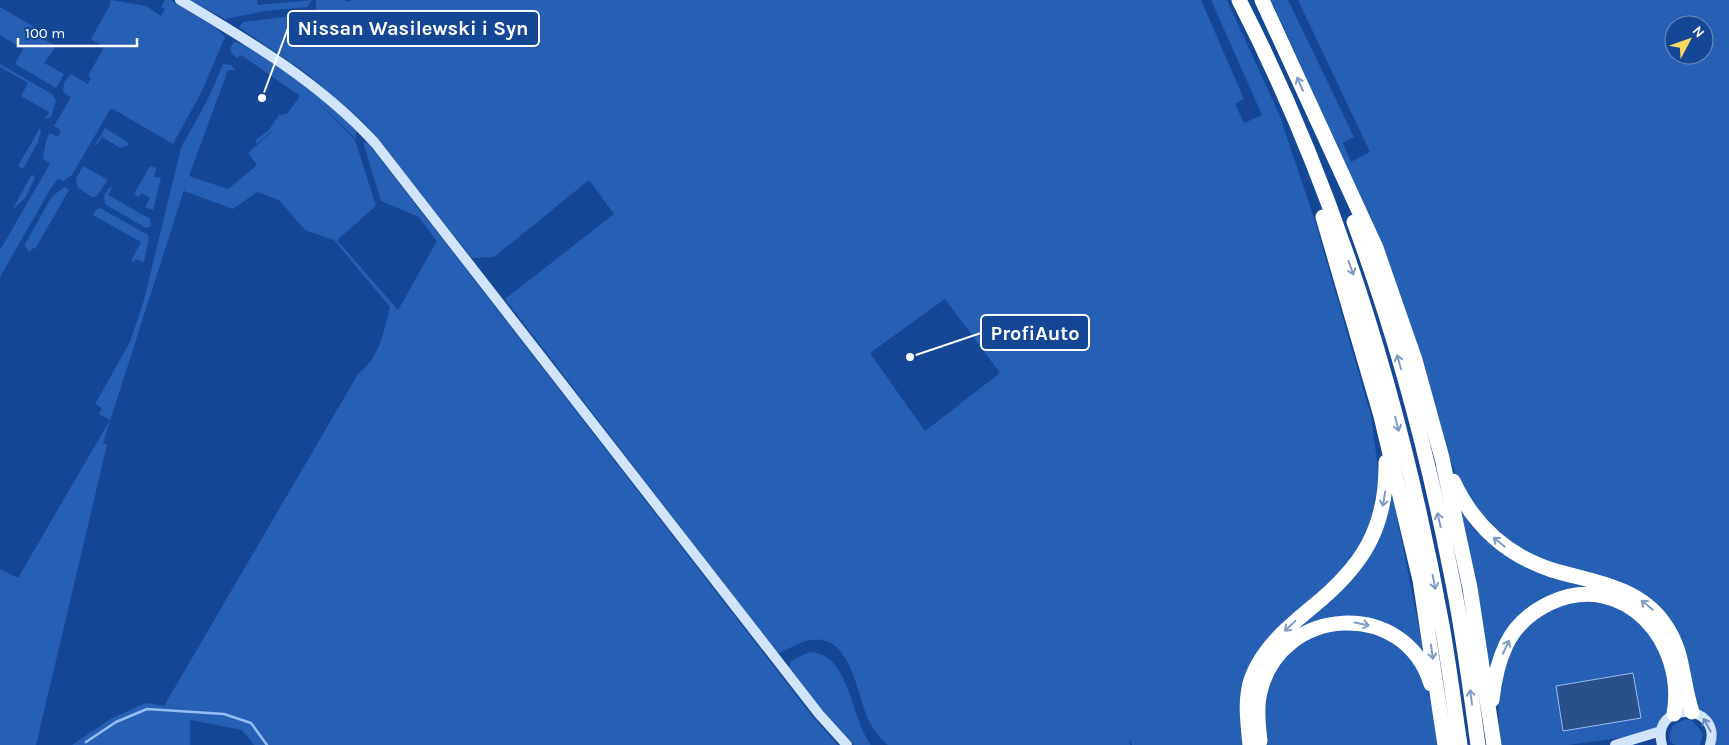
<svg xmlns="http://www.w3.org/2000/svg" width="1729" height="745" viewBox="0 0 1729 745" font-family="Karla,sans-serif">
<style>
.green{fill:#2660b4;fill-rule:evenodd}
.water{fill:#295089;stroke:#95bef5}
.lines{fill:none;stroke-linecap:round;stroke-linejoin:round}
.stream{stroke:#95bef5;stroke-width:2.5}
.secondary{stroke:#d2e3fc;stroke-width:10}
.motorway{stroke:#fff;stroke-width:15}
.oneway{stroke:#7e9ac5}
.oneway2{stroke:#698dc3}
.leader{fill:none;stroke:#fff;stroke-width:2}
.callout-dot{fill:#fff;stroke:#144795;stroke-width:2}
.callout{fill:#144795;stroke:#fff;stroke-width:2}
.callout-label{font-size:20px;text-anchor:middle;font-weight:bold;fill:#fff}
</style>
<rect width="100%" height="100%" fill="#144795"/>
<path class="green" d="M110,0L146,6L161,16L165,9L161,7L165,0H170L216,28L225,37L201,93L173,144L111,108L72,175L63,181L58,179L51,188L0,277V250L50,164L43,159L46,141L50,133L58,137L61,131L54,126L71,97L63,92L64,82L71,74L88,84L91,78L88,76L104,47L91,39L110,5Z
M189,0H257L258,5L312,0L307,7L266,11L225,19Z
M316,0H343L348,2L352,0H1201L1244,99L1235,104L1244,123L1262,115L1211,0H1227L1279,114L1314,218L1371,416L1379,476L1371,526L1349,567L1287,621L1244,745H1132L1129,739L1130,745H888C880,738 874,731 869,721C856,694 851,626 803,642C794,645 786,650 778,654L505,299L614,214L589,180L494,257L472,258L365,124L309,75L239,27L243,22L316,13ZM945,299L1000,373L925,431L870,353Z
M1271,0H1288L1354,137L1343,143L1351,162L1370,152L1298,0H1729V745H1716L1715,725L1709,717L1696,706L1675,631L1529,556L1494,532L1458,480L1336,151L1300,63ZM1674,25H1704V55H1674Z
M0,7L41,31L38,36L56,46L44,63L64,74L56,88L15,64L23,49L0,35Z
M234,42C259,45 339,110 356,131V139L312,96L355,140L376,206L337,240L398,310L437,241L419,217L381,201L363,142L368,143L813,717L838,745H254L242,730L190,720V745H72L112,718L146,703L164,706L358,374C379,359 384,331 390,307L334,240L305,230L279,200L257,192L233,209L184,191L185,187L103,443L107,445L36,745H0V569L18,578L110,420L99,414L102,408L95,404L130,342L144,300L181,148L209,97L223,64L231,65L235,70H228L189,176L228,189L257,165L248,153L278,127L256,144V140L269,130L279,115L287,114L300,96L241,55L237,58L231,53L230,48Z
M0,64L52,94L56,101L51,117L45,119L49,112L21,96L28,83L0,67Z
M40,128L41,131L38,142L23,169L18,166Z
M105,128L129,143L127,146L120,148L102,137L96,146L95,145Z
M83,166L108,180L96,197H92L77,187L76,179Z
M150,166L156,168L154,177L161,178L153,210L145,207L150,198L141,193L139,197L134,194Z
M32,174L35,178L25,198L12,210Z
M65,187L69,190L35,249L33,248L30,252L24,246L52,196Z
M110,187L112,188L108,195L150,219L151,226L146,228L105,204L104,196Z
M100,208L148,235L149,237L144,262L136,259L133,262L131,261L141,242L93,215L97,209Z
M1390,483L1426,662C1420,655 1418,647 1412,640C1406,635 1395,632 1388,628C1341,602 1307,622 1270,653L1336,595Z
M1458,500C1465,512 1467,522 1476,532L1627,600L1544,599L1491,674Z
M1569,601L1605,602L1633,614L1662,652L1671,693L1670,709L1657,727L1633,736L1568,745H1500C1496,696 1498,651 1537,616C1545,609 1559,606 1569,601Z
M1338,626L1379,633L1412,659L1425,682L1434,714L1438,745H1266L1264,693L1272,671L1296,643Z
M809,652C850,653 850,716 871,745H854L839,731L789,667L791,661Z
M1686,719L1693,721L1703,734L1700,745H1675L1670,741L1669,735L1673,725Z"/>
<path class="water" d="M1633,673L1641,718L1563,731L1556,686Z"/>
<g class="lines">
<path class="stream" d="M86,742L116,722L147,709L224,714L251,723L267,745"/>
<path class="secondary" d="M180,0C251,42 319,82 375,143L819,714L847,745
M1615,745L1661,731
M1662,745C1650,700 1723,702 1710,745"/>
<path class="motorway" d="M1239,0C1339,195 1403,410 1442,625C1449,665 1454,705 1460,745
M1262,0L1376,248L1415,360L1442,458L1470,588L1494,745
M1323,217L1381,416L1420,580L1445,745
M1354,222C1396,335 1428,455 1451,573C1463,630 1470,687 1478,745
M1453,481C1473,524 1506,555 1552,570C1592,582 1637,586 1663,622C1685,651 1681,680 1692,712
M1492,700C1494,681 1498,662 1506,645C1515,626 1531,612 1550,603C1624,569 1687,642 1674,714
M1260,741C1258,725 1256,707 1260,692C1280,605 1405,598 1431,684
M1250,745C1248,723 1244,699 1252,677C1264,647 1287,628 1311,608C1362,567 1387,529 1386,462"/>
</g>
<defs><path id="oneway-shaft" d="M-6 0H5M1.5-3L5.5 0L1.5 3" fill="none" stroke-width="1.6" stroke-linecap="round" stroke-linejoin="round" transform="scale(1.25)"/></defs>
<g class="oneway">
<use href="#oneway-shaft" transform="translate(1300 84) rotate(-113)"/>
<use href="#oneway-shaft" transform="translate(1351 268) rotate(71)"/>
<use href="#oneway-shaft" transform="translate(1399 362) rotate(-106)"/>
<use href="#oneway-shaft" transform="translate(1397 424) rotate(75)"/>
<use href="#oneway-shaft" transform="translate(1384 499) rotate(99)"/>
<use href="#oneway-shaft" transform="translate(1439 520) rotate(-103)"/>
<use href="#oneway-shaft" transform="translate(1499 542) rotate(-141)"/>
<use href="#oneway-shaft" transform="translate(1434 582) rotate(79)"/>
<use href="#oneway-shaft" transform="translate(1647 605) rotate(-141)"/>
<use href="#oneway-shaft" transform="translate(1362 624) rotate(11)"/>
<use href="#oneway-shaft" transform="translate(1290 626) rotate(137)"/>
<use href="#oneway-shaft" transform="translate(1506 647) rotate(-65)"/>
<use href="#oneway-shaft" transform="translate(1432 652) rotate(82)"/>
<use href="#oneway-shaft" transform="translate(1471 697) rotate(-98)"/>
</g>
<use class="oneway2" href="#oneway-shaft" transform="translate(1707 725) rotate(-119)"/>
<path class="leader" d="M262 98L288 28M910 357L981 333"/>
<g class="callout-dot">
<circle cx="262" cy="98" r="5"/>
<circle cx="910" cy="357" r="5"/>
</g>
<g class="callout">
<rect x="288" y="11" width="251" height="35" rx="5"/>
<rect x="981" y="315" width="108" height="35" rx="5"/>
</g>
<g class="callout-label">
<text x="413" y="35">Nissan Wasilewski i Syn</text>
<text x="1035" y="340">ProfiAuto</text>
</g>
<g transform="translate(1689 40) rotate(49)"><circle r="24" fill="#144795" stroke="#7291bf"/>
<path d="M0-4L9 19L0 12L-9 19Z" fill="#ffd864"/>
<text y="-8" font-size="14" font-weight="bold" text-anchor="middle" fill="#ffffff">N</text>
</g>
<path d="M18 38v8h119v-8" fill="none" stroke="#ffffff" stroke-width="2.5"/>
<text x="25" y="38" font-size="15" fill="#ffffff" stroke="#144795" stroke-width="4" paint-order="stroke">100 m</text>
</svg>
